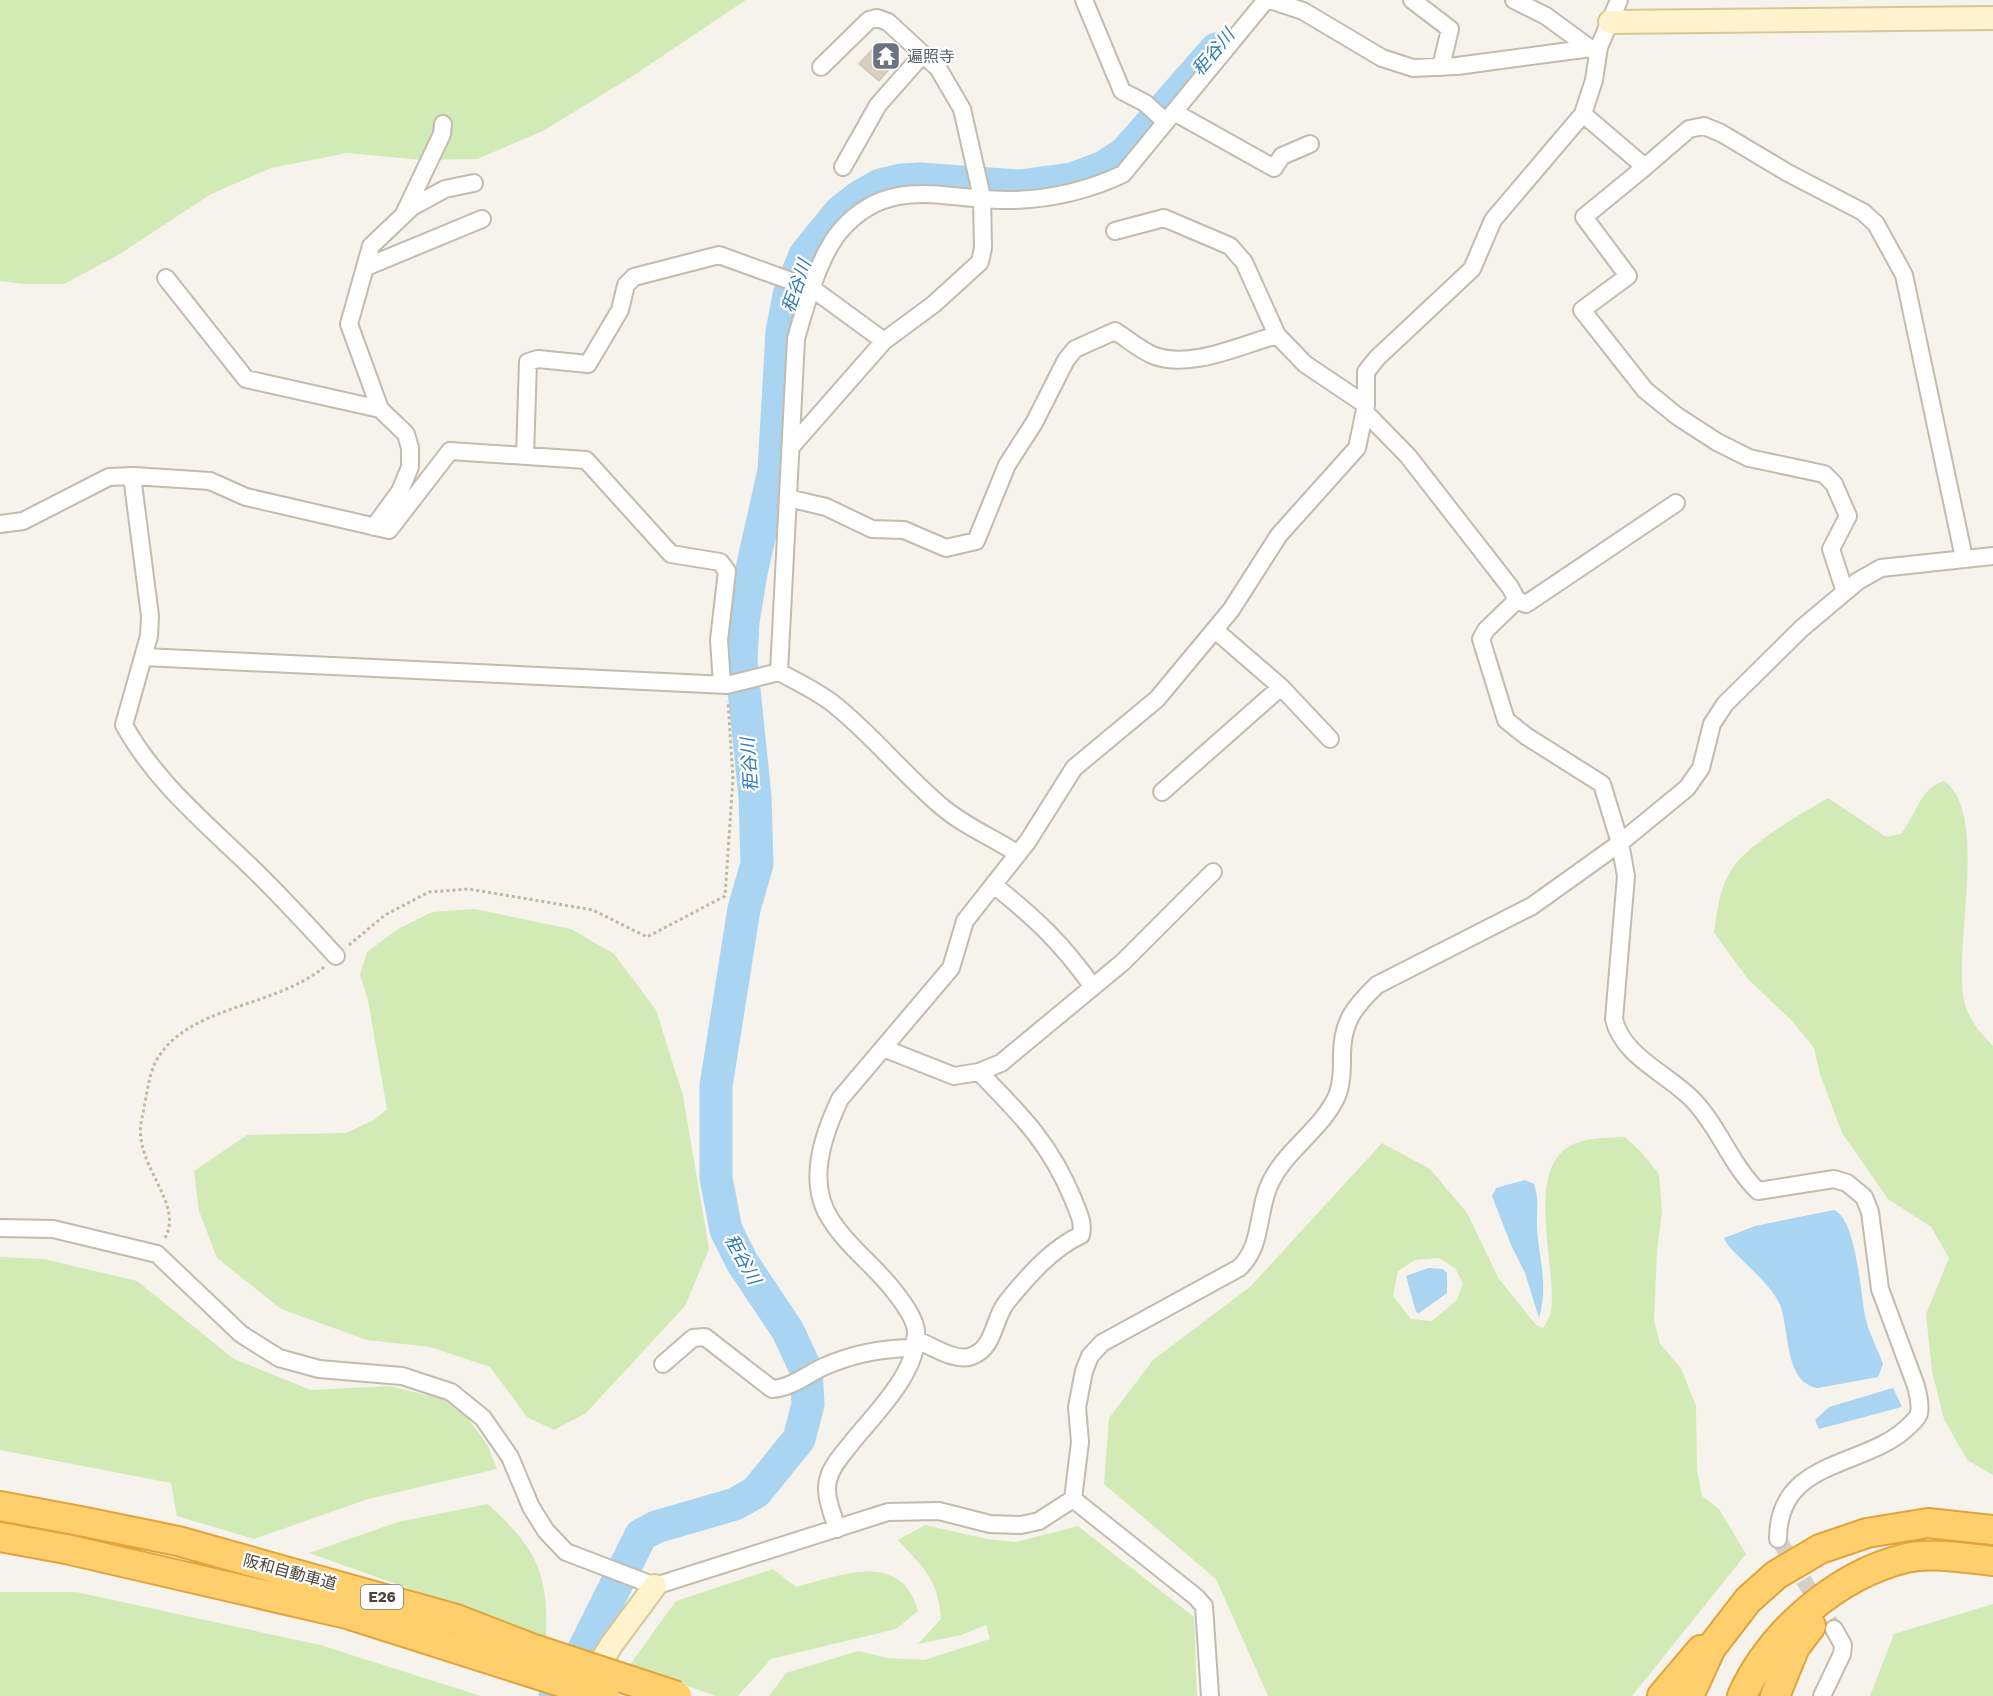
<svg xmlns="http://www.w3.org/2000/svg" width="1993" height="1696" viewBox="0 0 1993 1696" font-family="'Work Sans','Noto Sans JP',sans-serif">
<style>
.green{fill:#d2eab5;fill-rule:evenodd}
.water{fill:#a9d4f2}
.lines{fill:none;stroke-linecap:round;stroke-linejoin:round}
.river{stroke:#a9d4f2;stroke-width:33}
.building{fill:#d8cfc1;stroke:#d3c7b4;stroke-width:1.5}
.street-tunnel{stroke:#d4d0c8;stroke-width:16;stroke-dasharray:16 8;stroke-linecap:butt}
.street-casing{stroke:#c2bbae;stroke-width:20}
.secondary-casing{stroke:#d6c79b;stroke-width:26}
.highway-casing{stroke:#e0a43c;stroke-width:32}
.path{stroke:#c4b79f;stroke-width:3;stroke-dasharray:3 3;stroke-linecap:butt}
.street{stroke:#fff;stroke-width:16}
.secondary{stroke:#fff3cd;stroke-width:22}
.highway{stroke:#ffcf6e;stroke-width:28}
.highway-bridge-casing{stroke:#e0a43c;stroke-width:32;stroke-linecap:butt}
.highway-bridge{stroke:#ffcf6e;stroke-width:28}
.labels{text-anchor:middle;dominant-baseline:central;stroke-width:4.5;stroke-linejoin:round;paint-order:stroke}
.shield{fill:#fff;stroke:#817c74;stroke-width:1.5}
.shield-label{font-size:15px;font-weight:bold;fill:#4b4439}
.worship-label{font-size:16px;fill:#5b616d;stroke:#fff;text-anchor:start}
.street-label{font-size:16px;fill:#4b4439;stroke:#fff}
.water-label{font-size:18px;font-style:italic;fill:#2e7ab2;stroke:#fff}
</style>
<rect width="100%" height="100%" fill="#f6f3ec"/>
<path class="green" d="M0,0H746L631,77L543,131L477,159L423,160L347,153L271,168L211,194L120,254L64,284H23L0,281Z
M1944,781C1991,815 1951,950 1965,1004C1970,1021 1981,1034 1993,1046V1475L1967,1460L1944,1419L1932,1371L1926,1314L1949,1258L1931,1227L1888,1199L1842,1133L1820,1074L1814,1048L1793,1022L1748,979L1714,933C1717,912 1719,892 1729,874C1742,847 1802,813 1828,798L1886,837L1901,834C1916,815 1920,788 1944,781Z
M475,909L571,929L614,954L656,1010L683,1096L709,1249L685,1306L586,1413L554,1430L527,1417L490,1367L430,1347L367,1340L281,1309L217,1258L199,1211L194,1171L247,1135L346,1133L374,1120L387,1109L368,1000L360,975L367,952L398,929L432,912Z
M1625,1137L1641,1152L1659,1174L1662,1212L1657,1250L1654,1320L1660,1344L1681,1368L1696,1406L1697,1469L1702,1496L1719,1509L1746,1554L1632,1696H1268L1216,1579L1104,1484L1109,1418L1153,1360L1251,1286L1382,1143L1430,1169L1467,1213L1499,1279L1536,1325L1543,1328C1546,1323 1550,1317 1551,1311C1558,1266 1520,1160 1579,1142C1593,1137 1611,1138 1625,1137ZM1439,1258L1455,1268L1463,1283L1457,1300L1432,1321L1411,1319L1393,1296L1398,1271L1415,1260Z
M0,1257L44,1259L137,1281L234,1359L311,1390L389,1386L444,1399L466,1416L487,1444L497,1469L368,1499L254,1539L177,1516L171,1483L0,1450Z
M488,1504C535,1548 549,1571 546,1637L309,1553L398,1522Z
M925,1525L987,1539L1016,1542L1078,1526L1194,1617L1197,1696H769L786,1673L858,1651L888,1658L924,1660L990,1639L986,1625L961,1635L918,1644L941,1619C938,1578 924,1569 898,1540Z
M773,1569L796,1587C840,1576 901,1549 918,1611L896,1629L771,1659L738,1696H716L629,1666L676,1601Z
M0,1592H76L320,1645L481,1696H0Z
M1993,1604V1696H1870L1894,1634Z"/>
<path class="water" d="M1525,1180L1534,1184C1540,1201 1536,1214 1537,1230C1540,1262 1548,1286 1539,1318L1525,1273L1511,1245L1492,1196L1496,1188Z
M1834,1210C1857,1220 1860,1294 1866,1320C1870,1335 1878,1350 1883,1364L1878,1377L1818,1388C1784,1383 1790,1331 1780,1305C1769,1279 1730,1254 1724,1238L1755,1226Z
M1428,1268L1443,1269L1447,1273V1293L1419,1313L1416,1312L1406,1276Z
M1893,1388L1902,1407L1819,1429L1815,1420L1829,1407Z"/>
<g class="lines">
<path class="river" d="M555,1696L583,1651L641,1535L656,1527L735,1504L756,1492L799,1439L808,1404L806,1370L788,1331L742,1262L726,1230L716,1178V1086L744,909L757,864L755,797L741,660L743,622L751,573L774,471L782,332L789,295L805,255L840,212L859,197L880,185L901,180L920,179L1019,186L1072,179L1104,167L1125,153L1216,49"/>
</g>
<path class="building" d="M878,43L897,60L879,81L859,64Z"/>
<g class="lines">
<path class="street-tunnel" d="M1778,1539L1834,1629"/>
<g class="street-casing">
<path id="street" d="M1084,0L1122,91L1145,103L1166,122
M1270,0L1303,11L1382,58L1413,68L1457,66L1599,47
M1412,0L1450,29L1441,67
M1514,0L1546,16L1591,49
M1174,112L1274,168L1282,156L1310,144
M1583,114L1645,167L1689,129L1704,126L1721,133L1788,173L1863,212L1876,224L1904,275L1964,558
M843,167L878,105L923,54
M1645,167L1584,217L1628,276L1582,310L1645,390L1677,416L1717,442L1749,458L1824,474L1834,484L1848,516L1831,549L1845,592
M404,214L442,134L443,124
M1115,231L1164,218L1230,246L1244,262L1277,335L1305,364L1366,405
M366,267L482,219
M166,278L246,379L380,409
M1365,412L1408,456L1510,587L1517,600L1486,630L1481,639L1506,720L1526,736L1602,784L1620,843L1626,876L1614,1019C1622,1056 1668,1074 1693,1100C1719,1127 1731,1165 1758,1191L1834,1179L1847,1183L1864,1197L1870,1212L1880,1289L1916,1386C1918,1395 1921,1404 1919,1413C1918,1418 1914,1421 1911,1424C1869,1469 1778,1456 1778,1539
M791,447L884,341L934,304L980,262L983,248L982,197L962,109L938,68L888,22L877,18L869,20L821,67
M525,456L528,362L538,359L588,364L620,310L626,285L634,277L719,255L813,289L884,341
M132,476L150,616L149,636L124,725C156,783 207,824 253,869C282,897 309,927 336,956
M788,498L826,507L872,529L904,530L946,548L976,541L1007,465L1034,423L1066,360L1075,349L1115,331C1128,339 1141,351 1155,356C1192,369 1241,345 1277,335
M0,524L23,521L109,477L134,476L210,481L246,497L389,530L450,451L586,460L671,554L720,562L727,571L719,640L722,684
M374,527L400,491L410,467V448L406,434L380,409L349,324L371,246L412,207L445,189L474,183
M1517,600L1526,604L1676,503
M1215,630L1281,687L1330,739
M144,657L727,685L779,672C796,681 815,690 831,702C871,733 902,773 941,806C964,826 992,837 1018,854
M779,672L796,339C805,307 819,255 841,230C891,172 951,202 1013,200C1052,199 1087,191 1123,174L1266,0
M1162,792L1281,687
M994,885C1036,919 1061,942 1093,987
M883,1048L954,1076L979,1072C1020,1114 1050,1143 1073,1199C1078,1212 1084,1222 1081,1235C1052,1248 1026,1278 1006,1303C993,1320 995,1347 972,1356C956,1363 930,1345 915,1339
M979,1072L1001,1063L1123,962L1213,872
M0,1228L53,1229L157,1254L241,1334L279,1358L319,1369L402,1376L451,1392L483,1418L510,1457L531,1507L546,1531L566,1552L655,1586L888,1512L939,1511L990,1524L1021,1525L1039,1521L1073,1499L1080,1442L1077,1407L1084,1371L1090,1356L1102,1343L1239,1268C1262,1247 1257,1216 1268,1188C1282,1152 1321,1131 1337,1096C1342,1083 1342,1069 1342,1055C1342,1022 1354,1007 1377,985L1532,906L1620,843L1687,788L1701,768L1712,724L1725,704L1802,628L1858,581L1881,568L1993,556
M663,1364L693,1338L705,1337L772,1389C791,1388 806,1375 823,1367C852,1354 884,1348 915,1348
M1073,1499L1196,1597L1204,1606L1210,1696
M837,1529C833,1514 824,1496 828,1480C831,1467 841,1456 849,1446C873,1415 920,1372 916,1331C915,1318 902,1301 894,1291C875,1266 848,1247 831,1220C806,1183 823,1135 840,1099L951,968L965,921L1028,841L1074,768L1157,699L1231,610L1279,535L1357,448L1366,405V372L1377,358L1472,269L1493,220L1583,114L1594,80L1599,47L1619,0
M1822,1696L1842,1654L1843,1645L1834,1629"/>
</g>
<g class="secondary-casing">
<path id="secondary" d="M1610,22L1993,18
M588,1683L612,1644L655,1586"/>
</g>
<g class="highway-casing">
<path id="highway" d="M0,1506L80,1521
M0,1537L66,1549
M1662,1696L1701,1650
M1689,1696L1711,1648L1748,1600L1776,1575L1820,1549L1867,1533L1928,1523L1993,1530
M1742,1696C1771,1632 1837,1575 1906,1558C1932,1552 1966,1558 1993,1561
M1775,1696L1795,1647L1811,1626"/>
</g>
<path class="path" d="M349,945L385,915L429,892L469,889L593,910L647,937L725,896L733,779L728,701
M165,1238C185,1202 131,1164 142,1118C146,1100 148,1077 156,1061C187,1005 275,1008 324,967"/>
<use href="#street" class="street"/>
<use href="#secondary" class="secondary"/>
<use href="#highway" class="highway"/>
<g class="highway-bridge-casing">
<path id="highway-bridge" d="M80,1521L178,1541L456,1619L531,1648L677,1696
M66,1549L347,1614L605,1696"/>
</g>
<use href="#highway-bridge" class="highway-bridge"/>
</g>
<defs>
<g id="temple-square" transform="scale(1.5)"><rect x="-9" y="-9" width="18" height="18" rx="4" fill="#6b7280" stroke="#fff"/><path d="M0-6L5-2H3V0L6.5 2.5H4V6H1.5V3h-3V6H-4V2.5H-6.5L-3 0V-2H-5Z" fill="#fff"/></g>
</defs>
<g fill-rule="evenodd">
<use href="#temple-square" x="886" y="56"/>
</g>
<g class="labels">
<rect class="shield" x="361" y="1585" width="42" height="24" rx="4.5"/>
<g class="shield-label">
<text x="382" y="1597">E26</text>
</g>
<g class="worship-label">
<text x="907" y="56">遍照寺</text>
</g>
<g class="street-label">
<text transform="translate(290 1572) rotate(15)">阪和自動車道</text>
</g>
<g class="water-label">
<text transform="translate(1213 52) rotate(-50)">秬谷川</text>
<text transform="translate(796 286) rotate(-71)">秬谷川</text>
<text transform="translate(749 765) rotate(-94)">秬谷川</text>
<text transform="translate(743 1259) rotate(61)">秬谷川</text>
</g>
</g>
</svg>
